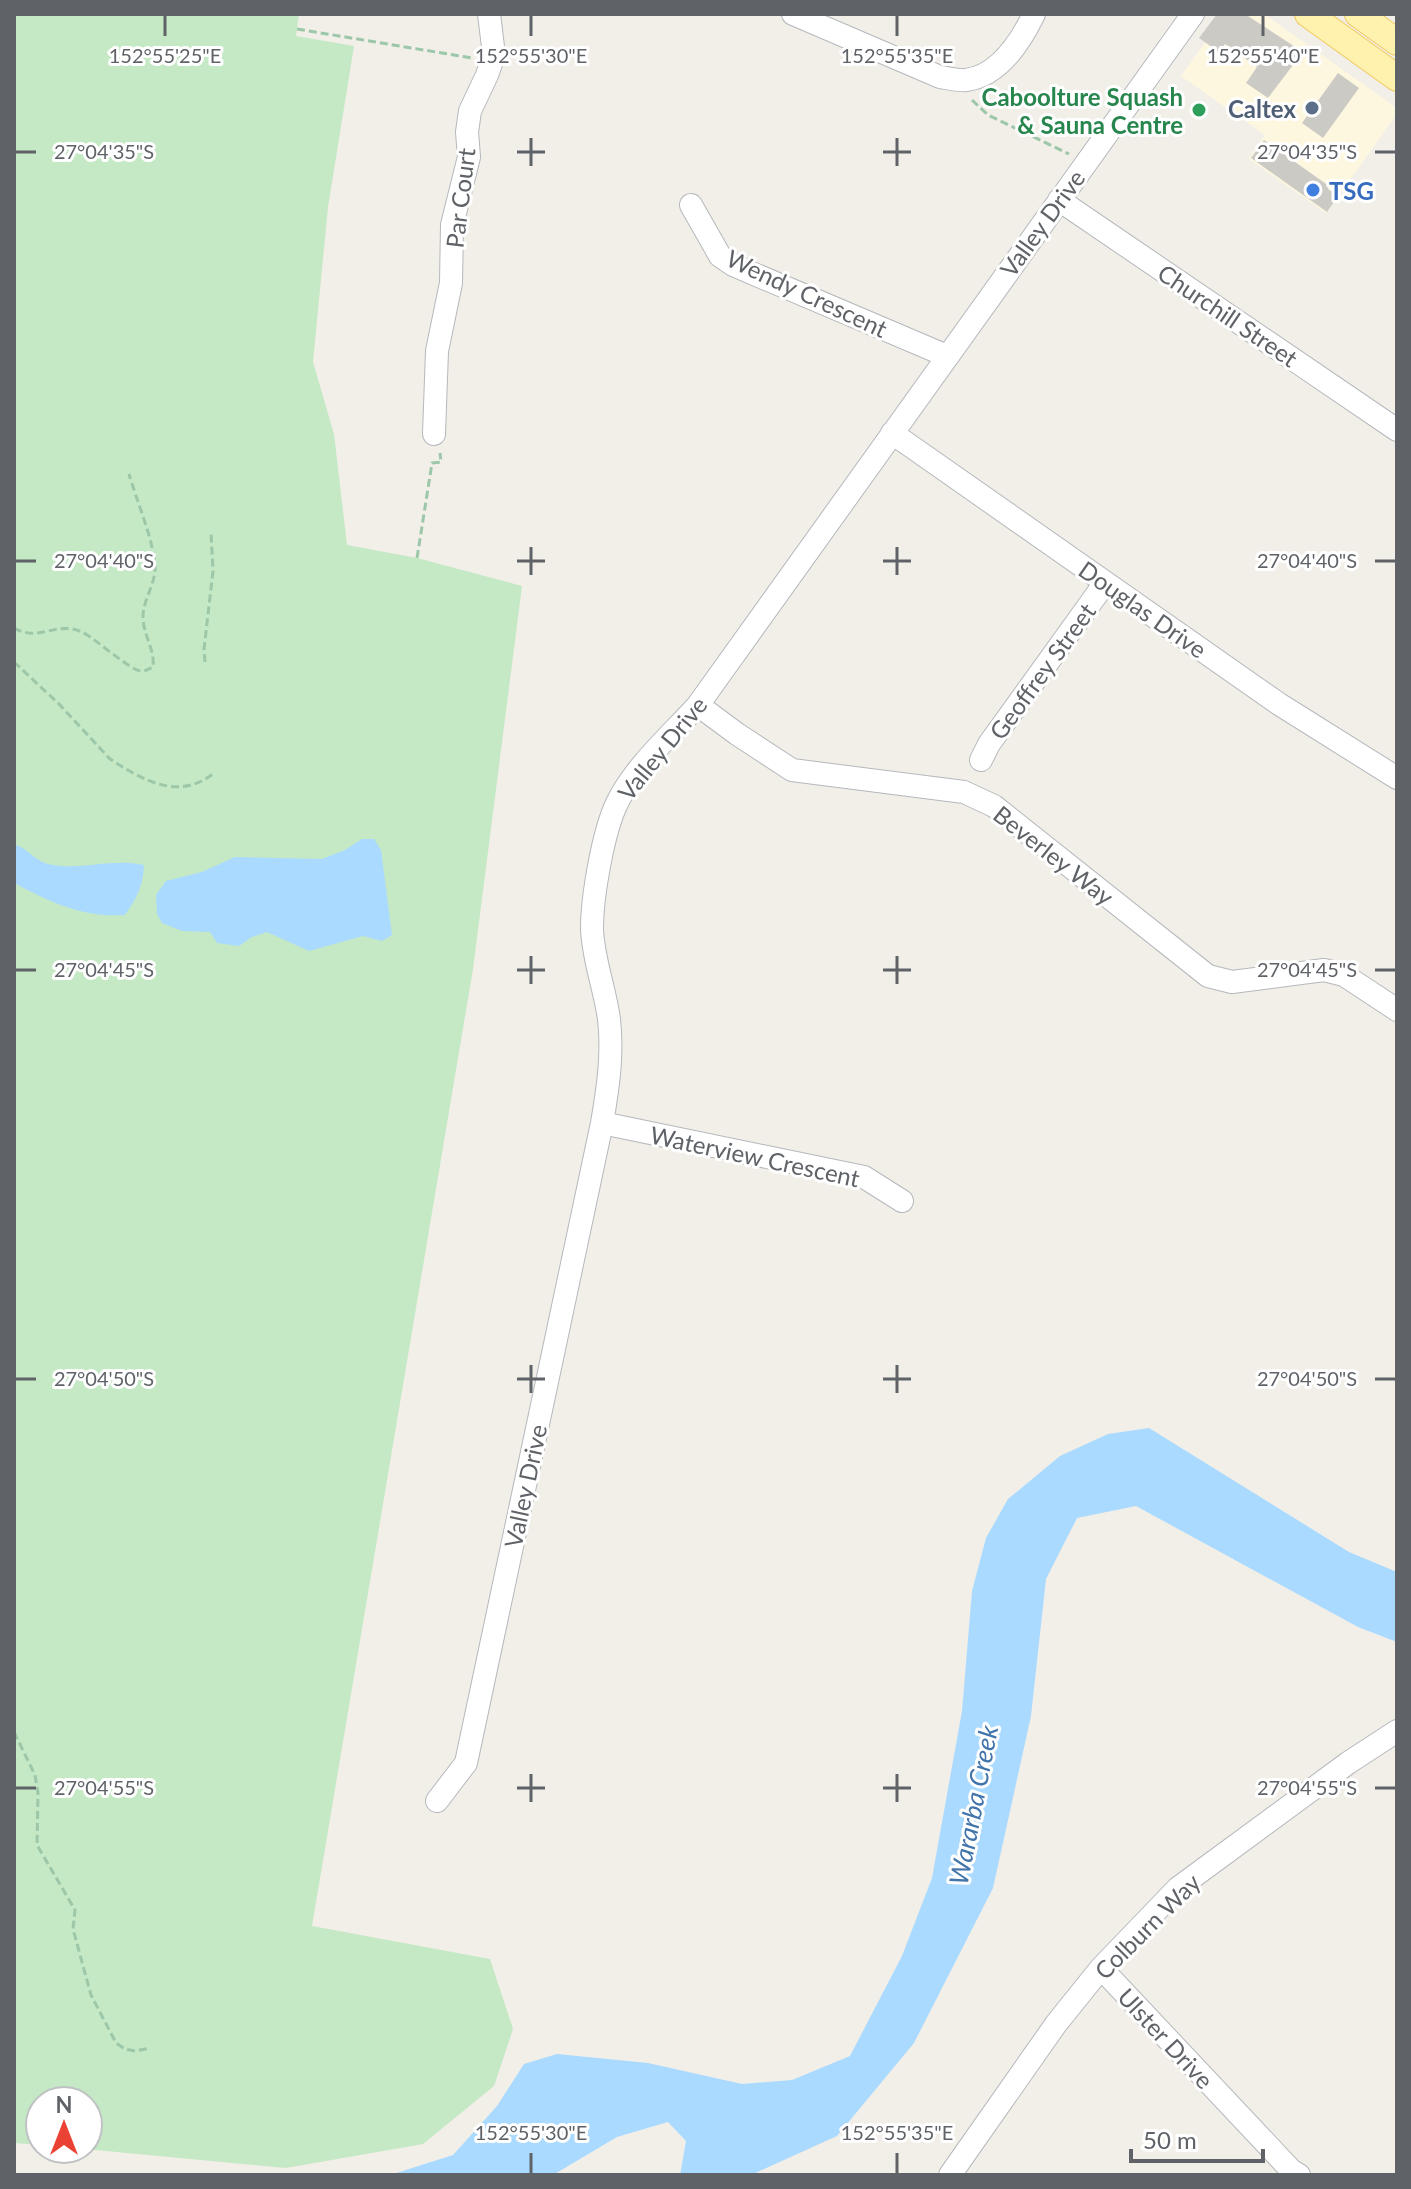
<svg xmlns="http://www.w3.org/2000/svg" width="1411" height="2189" viewBox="0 0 1411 2189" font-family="Lato,sans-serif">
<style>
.commercial{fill:#fef7e0}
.green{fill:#c5e8c5}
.water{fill:#aadaff}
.building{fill:#cccac5}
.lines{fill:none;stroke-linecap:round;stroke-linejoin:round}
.minor-casing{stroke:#b5b8bc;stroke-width:24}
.major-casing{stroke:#f2c960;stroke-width:28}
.path{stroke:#9cc7a9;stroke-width:3;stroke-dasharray:8 4;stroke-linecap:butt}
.minor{stroke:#fff;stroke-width:22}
.major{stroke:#fff2af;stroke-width:26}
.ticks{fill:none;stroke:#5f6368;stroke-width:3}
.service-dot{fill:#5c6f8a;stroke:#fff;stroke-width:3}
.leisure-dot{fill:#2e9e5b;stroke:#fff;stroke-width:3}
.shop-dot{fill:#3f7fe0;stroke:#fff;stroke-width:3}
.labels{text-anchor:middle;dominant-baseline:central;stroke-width:6;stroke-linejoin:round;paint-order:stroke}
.leisure-label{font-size:24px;font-weight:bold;fill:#27864d;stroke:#fff;text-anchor:end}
.service-label{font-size:24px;font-weight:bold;fill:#4e5e75;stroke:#fff;text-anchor:end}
.shop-label{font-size:24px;font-weight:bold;fill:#366cbe;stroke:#fff;text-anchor:start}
.street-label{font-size:24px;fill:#5f6368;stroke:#fff}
.water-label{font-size:26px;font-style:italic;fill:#4174aa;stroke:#fff}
.ticks-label{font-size:20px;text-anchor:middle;fill:#5f6368;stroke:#fff;stroke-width:6;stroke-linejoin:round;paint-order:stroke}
</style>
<rect width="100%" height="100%" fill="#f1efe8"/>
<path class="commercial" d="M1226,14H1264L1397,108V114L1326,213L1249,159L1265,135L1181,76Z"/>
<path class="green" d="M14,14H299L296,36L354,46L328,207L313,362L334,434L347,545L417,558L522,586L473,969L312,1926L490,1959L513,2029L494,2086L423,2144L286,2168L85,2149H88V2101H40V2145L14,2143Z"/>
<path class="water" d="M362,839H374L381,850L392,935L382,941L363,936L309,951L267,932L252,937L239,946L217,943L210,932L182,931L162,923L157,914L156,895L166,881L202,872L235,857L322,859L345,850Z
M14,844C29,849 36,863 53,865C83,870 112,858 144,865C143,886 137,898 125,915C82,918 51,902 14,883Z
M1149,1428L1349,1552L1397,1572V1642L1358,1627L1136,1506L1077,1518L1046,1579L1031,1716L993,1888L914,2043L837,2136L751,2175H680L686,2141L668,2122L617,2137L553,2175H390L453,2155L497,2106L524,2064L557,2054L648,2063L742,2084L792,2080L850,2056L902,1956L932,1878L962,1711L972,1591L986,1538L1008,1499L1060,1456L1108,1434Z"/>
<path class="building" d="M1217,14H1245L1303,52L1268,98L1246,83L1257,67L1225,44L1219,52L1199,38Z
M1338,73L1359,88L1323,138L1302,123Z
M1264,140L1329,186L1328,189L1338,196L1327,212L1251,158Z"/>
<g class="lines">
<g class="minor-casing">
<path id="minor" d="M793,14L940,77C948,78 958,81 966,80C999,76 1021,41 1034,14
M1059,200L1397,430
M691,205L720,256L733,265L947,356
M892,433L1279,704L1397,778
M434,434L437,351L451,283L452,225L469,157L467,132L470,111L487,75L494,55L489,14
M698,705L737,734L792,770L964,792L994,806L1208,976L1232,982L1324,970L1344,975L1397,1010
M981,760L989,744L1105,583
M602,1123L864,1177L902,1201
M437,1801L466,1763L602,1123C608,1088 613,1055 609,1019C605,989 593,959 592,929C592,897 603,832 617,803C635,766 671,735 698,705L1193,14
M1101,1968L1291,2170L1299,2175
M950,2175L1056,2024L1101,1968L1178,1888L1348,1763L1397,1731"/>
</g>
<g class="major-casing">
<path id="major" d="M1308,14L1397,78
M1358,14L1397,42"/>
</g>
<path class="path" d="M297,29L472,58
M972,100L988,115L1069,154
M417,558L432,463L441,462L440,453
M14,628C41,643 55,620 82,632C96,639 131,671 141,671C146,671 149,669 153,667C155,650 144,636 143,619C142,602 154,587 155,570C156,546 136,499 129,474
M14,662L59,704L110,759C144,781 179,801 214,773
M205,662L204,649L213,571L211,532
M14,1732L35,1775L38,1793L37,1845L75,1910L73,1929L91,1995L116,2043L125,2049L135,2051L150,2048"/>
<use href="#minor" class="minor"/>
<use href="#major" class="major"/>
</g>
<path class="ticks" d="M165,16V36M531,16V36M897,16V36M1263,16V36M531,138V166M897,138V166M16,152H36M517,152H545M883,152H911M1375,152H1395M531,547V575M897,547V575M16,561H36M517,561H545M883,561H911M1375,561H1395M531,956V984M897,956V984M16,970H36M517,970H545M883,970H911M1375,970H1395M531,1365V1393M897,1365V1393M16,1379H36M517,1379H545M883,1379H911M1375,1379H1395M531,1774V1802M897,1774V1802M16,1788H36M517,1788H545M883,1788H911M1375,1788H1395M531,2153V2173M897,2153V2173"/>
<circle class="service-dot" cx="1312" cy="108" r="8"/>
<circle class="leisure-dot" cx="1199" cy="110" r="8"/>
<circle class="shop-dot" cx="1313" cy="190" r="8"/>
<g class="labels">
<g class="leisure-label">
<text x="1183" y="96">Caboolture Squash<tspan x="1183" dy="28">&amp; Sauna Centre</tspan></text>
</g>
<g class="service-label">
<text x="1296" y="108">Caltex</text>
</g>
<g class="shop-label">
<text x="1329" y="190">TSG</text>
</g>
<g class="street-label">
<text transform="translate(460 198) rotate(-83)">Par Court</text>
<text transform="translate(1042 223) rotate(-54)">Valley Drive</text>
<text transform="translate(807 293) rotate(25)">Wendy Crescent</text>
<text transform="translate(1228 315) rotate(34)">Churchill Street</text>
<text transform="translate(1143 609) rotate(35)">Douglas Drive</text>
<text transform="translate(1042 671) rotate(-54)">Geoffrey Street</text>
<text transform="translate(662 748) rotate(-51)">Valley Drive</text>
<text transform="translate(1054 855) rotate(38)">Beverley Way</text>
<text transform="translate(755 1156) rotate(12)">Waterview Crescent</text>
<text transform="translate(525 1486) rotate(-78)">Valley Drive</text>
<text transform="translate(1147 1926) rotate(-45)">Colburn Way</text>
<text transform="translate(1166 2038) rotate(47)">Ulster Drive</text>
</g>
<g class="water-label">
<text transform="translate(973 1805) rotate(-79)">Wararba Creek</text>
</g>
</g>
<g class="ticks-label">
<text x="165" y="63">152°55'25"E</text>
<text x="531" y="63">152°55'30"E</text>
<text x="897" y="63">152°55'35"E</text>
<text x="1263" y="63">152°55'40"E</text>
<text x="104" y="159">27°04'35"S</text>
<text x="1307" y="159">27°04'35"S</text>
<text x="104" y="568">27°04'40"S</text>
<text x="1307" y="568">27°04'40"S</text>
<text x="104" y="977">27°04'45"S</text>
<text x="1307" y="977">27°04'45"S</text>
<text x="104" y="1386">27°04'50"S</text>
<text x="1307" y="1386">27°04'50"S</text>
<text x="104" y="1795">27°04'55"S</text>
<text x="1307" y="1795">27°04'55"S</text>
<text x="531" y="2140">152°55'30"E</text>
<text x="897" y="2140">152°55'35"E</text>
</g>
<rect width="1411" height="2189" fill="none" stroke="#5f6368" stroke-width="32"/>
<g transform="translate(64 2125)"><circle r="38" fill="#ffffff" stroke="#bfc1c3" stroke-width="2"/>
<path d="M0-6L14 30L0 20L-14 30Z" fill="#ea4335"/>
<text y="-12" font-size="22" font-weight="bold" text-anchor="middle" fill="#5f6368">N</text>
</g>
<path d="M1131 2149v12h132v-12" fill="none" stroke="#5f6368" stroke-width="4"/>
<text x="1143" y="2149" font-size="24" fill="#5f6368" stroke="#ffffff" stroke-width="6" paint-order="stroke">50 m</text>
</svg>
